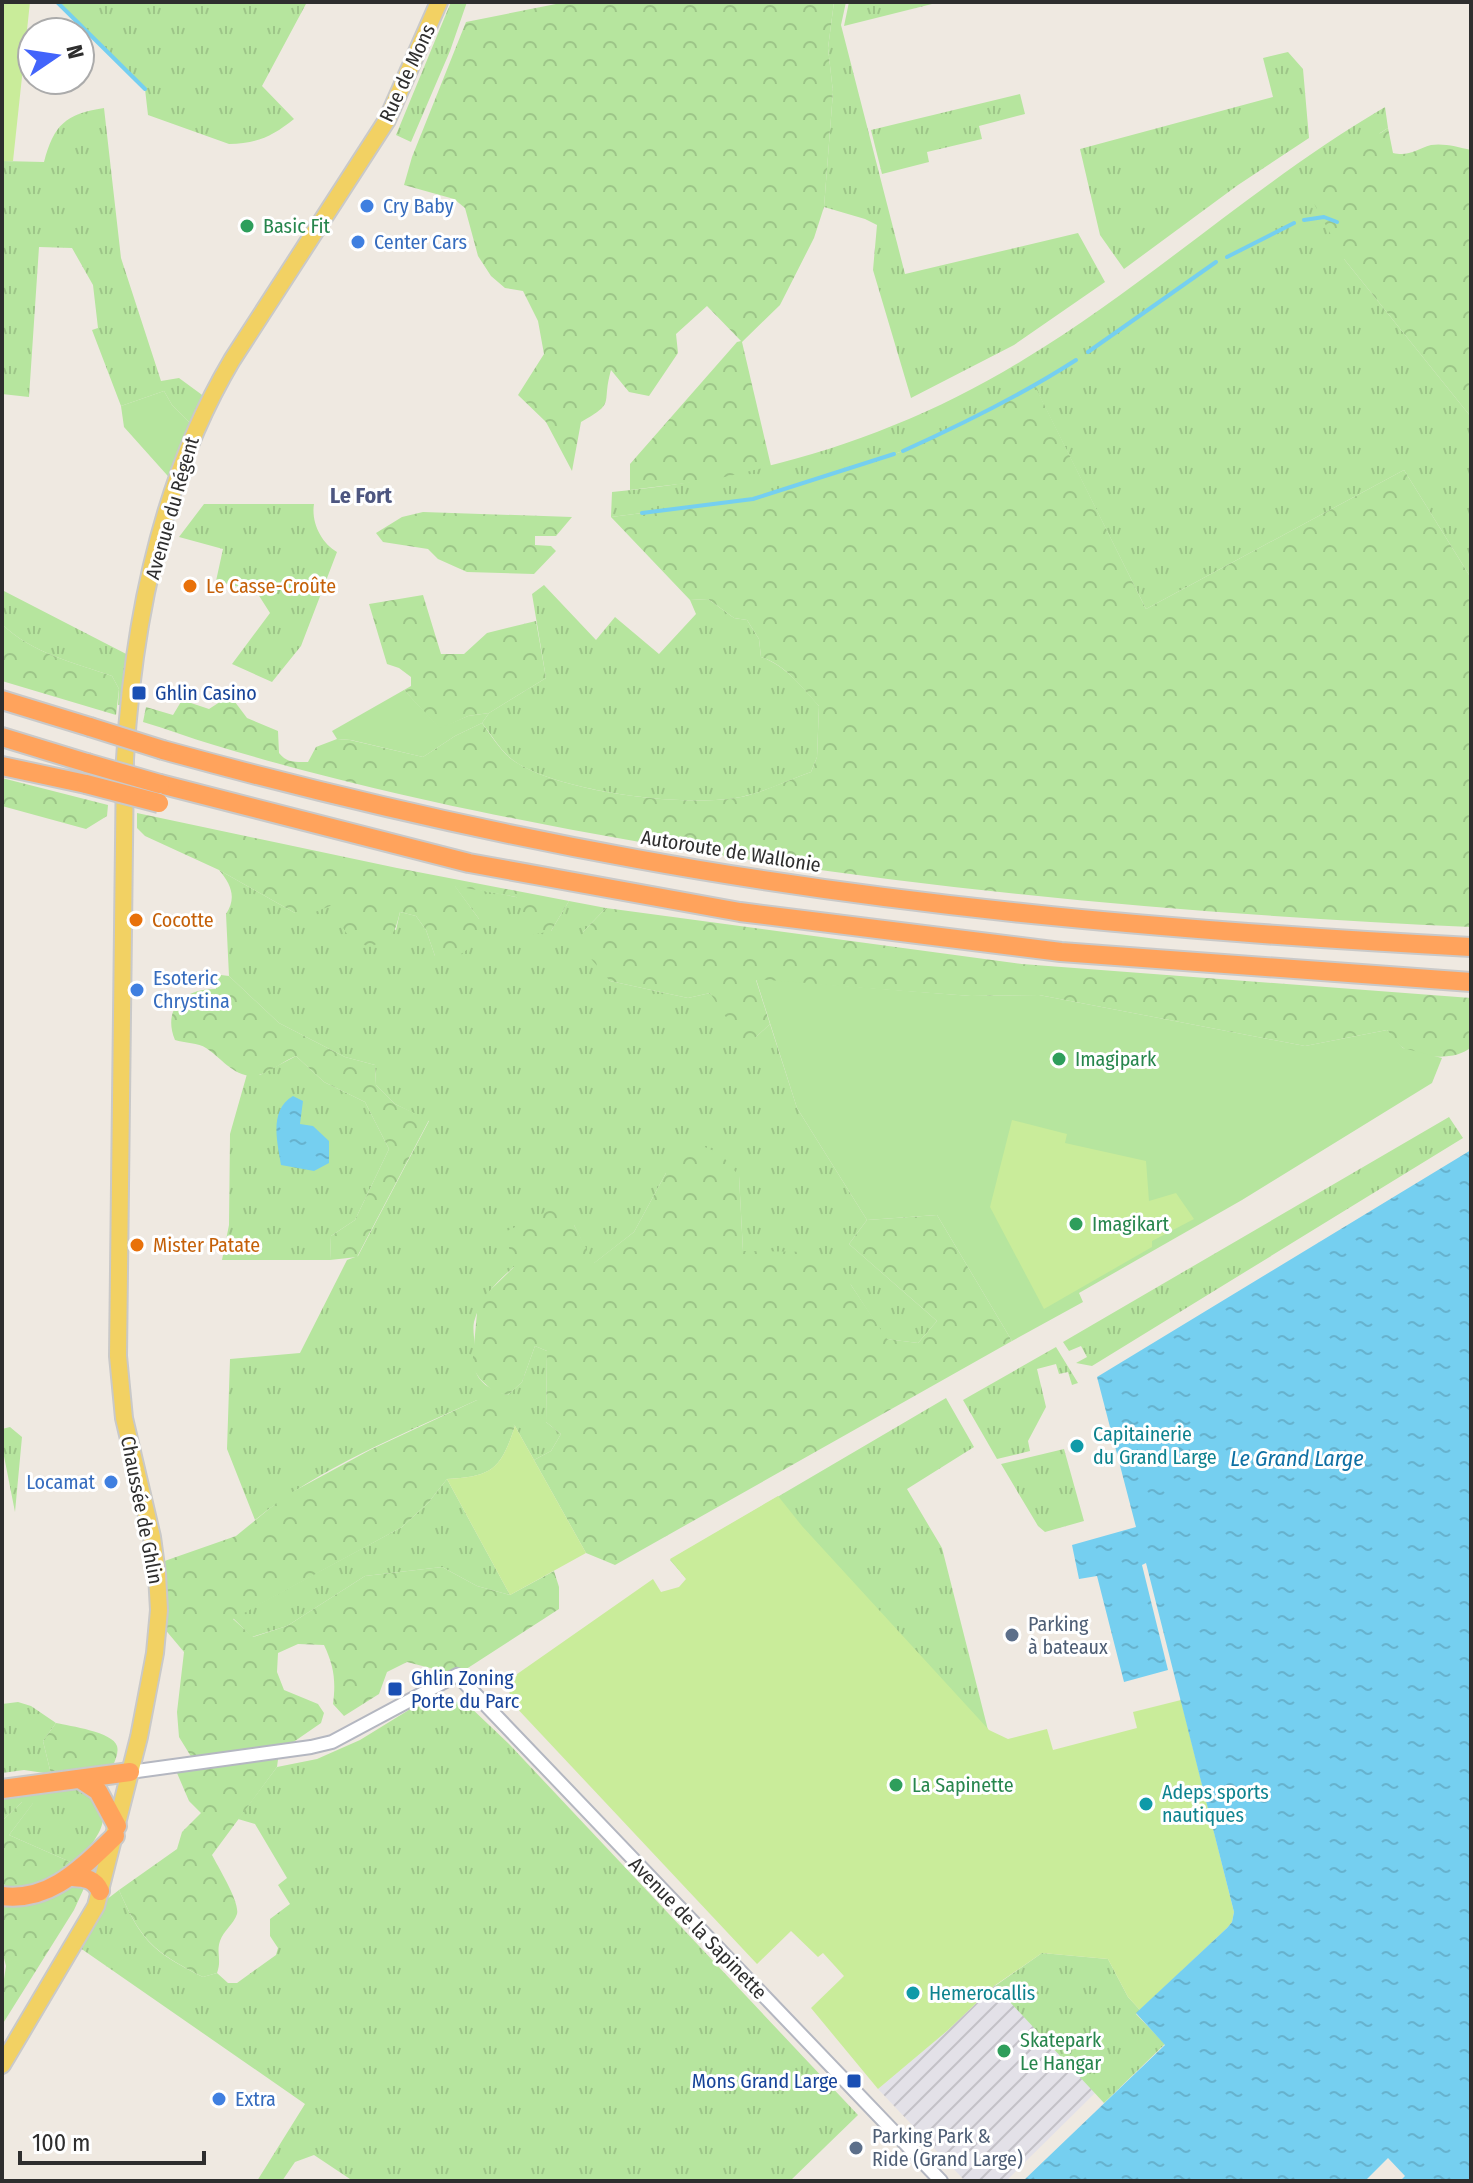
<svg xmlns="http://www.w3.org/2000/svg" width="1473" height="2183" viewBox="0 0 1473 2183" font-family="'Fira Sans Condensed',sans-serif">
<style>
.industrial{fill:url(#industrial-furrows)}
.grass{fill:url(#grass-tufts)}
.forest{fill:url(#forest-crowns)}
.park{fill:#b6e59e}
.pitch{fill:#c9ec9a}
.water{fill:url(#water-ripples)}
.lines{fill:none;stroke-linecap:round;stroke-linejoin:round}
.stream{stroke:#75cff0;stroke-width:4}
.minor-casing{stroke:#b4b7c1;stroke-width:16}
.major-casing{stroke:#c9c9c9;stroke-width:20}
.highway-casing{stroke:#c9c9c9;stroke-width:22}
.minor{stroke:#fff;stroke-width:12}
.major{stroke:#f2d163;stroke-width:16}
.highway{stroke:#ffa35c;stroke-width:18}
.highway-bridge-casing{stroke:#c9c9c9;stroke-width:22;stroke-linecap:butt}
.highway-bridge{stroke:#ffa35c;stroke-width:18}
.shop-dot{fill:#3f7fe0;stroke:#fff;stroke-width:3}
.leisure-dot{fill:#2e9e5b;stroke:#fff;stroke-width:3}
.food-dot{fill:#e8710a;stroke:#fff;stroke-width:3}
.transit-dot{fill:#1a4fb4;stroke:#fff;stroke-width:3}
.culture-dot{fill:#0f9aa8;stroke:#fff;stroke-width:3}
.service-dot{fill:#5c6f8a;stroke:#fff;stroke-width:3}
.labels{text-anchor:middle;dominant-baseline:central;stroke-width:6;stroke-linejoin:round;paint-order:stroke}
.street-label{font-size:20px;fill:#2e2e2e;stroke:#fff}
.shop-label{font-size:20px;fill:#366cbe;stroke:#fff;text-anchor:start}
.leisure-label{font-size:20px;fill:#27864d;stroke:#fff;text-anchor:start}
.food-label{font-size:20px;fill:#c56008;stroke:#fff;text-anchor:start}
.transit-label{font-size:20px;fill:#164399;stroke:#fff;text-anchor:start}
.culture-label{font-size:20px;fill:#0d838f;stroke:#fff;text-anchor:start}
.service-label{font-size:20px;fill:#4e5e75;stroke:#fff;text-anchor:start}
.neighbourhood-label{font-size:22px;font-weight:bold;fill:#4d5680;stroke:#fff}
.water-label{font-size:22px;font-style:italic;fill:#0d6fa3;stroke:#fff}
</style>
<defs>
<pattern id="industrial-furrows" width="10" height="10" patternUnits="userSpaceOnUse" patternTransform="scale(2)"><rect width="10" height="10" fill="#e3e1e8"/><path d="M-1 1l2-2M0 10L10 0M9 11l2-2" fill="none" stroke="#c3c1c7"/></pattern>
<pattern id="grass-tufts" width="24" height="20" patternUnits="userSpaceOnUse" patternTransform="scale(2)"><rect width="24" height="20" fill="#b6e59e"/><path d="M3 7l-1-3M5 7V3M7 7l1-3M15 17l-1-3M17 17v-4M19 17l1-3" fill="none" stroke="#9dc588"/></pattern>
<pattern id="forest-crowns" width="20" height="18" patternUnits="userSpaceOnUse" patternTransform="scale(2)"><rect width="20" height="18" fill="#b6e59e"/><path d="M2 6a3 3 0 1 1 6 0M12 15a3 3 0 1 1 6 0" fill="none" stroke="#9dc588"/></pattern>
<pattern id="water-ripples" width="26" height="14" patternUnits="userSpaceOnUse" patternTransform="scale(2)"><rect width="26" height="14" fill="#75cff0"/><path d="M2 4q2-2 4 0t4 0M15 11q2-2 4 0t4 0" fill="none" stroke="#66b2ce"/></pattern>
</defs>
<rect width="100%" height="100%" fill="#efe9e1"/>
<path class="industrial" d="M995,1985L1095,2093L1006,2181H965L878,2089L947,2031Z"/>
<path class="grass" d="M57,2H307L262,86L294,119C273,136 256,144 229,144L148,115L145,89Z
M451,2H467L450,51L411,142L396,135Z
M834,2H846L841,25L905,274L1078,233L1105,282L1014,345L911,398L873,270L877,225L865,219L824,207L833,92L828,48Z
M849,2H940L844,26Z
M1288,52L1303,69L1309,138L1238,185L1124,269L1100,235L1080,149L1273,97L1263,58Z
M1020,94L1025,114L979,126L982,139L927,152L929,162L882,174L871,130Z
M1385,107L1388,128L1380,133L1344,259L1471,417V578L1404,470L1146,609L1035,387L968,422L903,451L826,477L753,499L611,517L612,492C758,479 898,437 1023,360C1149,284 1257,182 1385,107Z
M104,108L121,258L161,381L179,378L209,400L196,429L172,405L164,391L121,406L92,330L98,328L93,285L72,248L39,247L29,397L2,394V161L44,162C54,125 65,114 104,108Z
M204,504H314C311,522 321,543 337,552L301,646L272,682L232,664L270,613L256,591L216,581L223,549L179,537Z
M544,585L596,640L615,617L659,654L696,614L690,600L708,599L734,618L747,620L759,639L761,657C786,666 802,687 819,706L817,757L811,772C788,780 765,792 741,797C687,808 559,792 514,761C501,752 492,735 482,723L489,713L546,678L532,594Z
M2,590L134,658L128,705H118L119,689L112,676C75,663 31,653 2,624Z
M219,870L295,913L338,897L396,930L400,912L416,916L426,930L435,956L479,919L454,885L516,897L551,931L569,901L606,908L583,932L610,981L688,998L710,993L756,1037L770,1024L797,1108L867,1220L849,1244L937,1321L918,1343L886,1339L851,1285L743,1251L739,1176L666,1173L634,1232L593,1264L574,1225C539,1249 485,1278 474,1322C472,1331 476,1343 474,1353C471,1377 485,1389 508,1395L522,1382L535,1346L547,1351L546,1422L561,1434L551,1451L534,1460L515,1426L477,1400C401,1435 320,1467 255,1520L227,1449L230,1359L300,1353L347,1260L358,1256L429,1121L395,1104L376,1085L375,1065L345,1057L279,1023L229,976L226,914C237,898 231,884 219,870Z
M296,1056L324,1082L365,1102L389,1149L355,1220L331,1236L330,1260H222L229,1225L230,1134L247,1074L260,1075Z
M1449,1117L1463,1138L1092,1366L1076,1363L1087,1357L1081,1346L1069,1351L1063,1342Z
M1056,1347L1078,1383L1072,1385L1068,1372L1059,1374L1056,1364L1037,1369L1046,1407L1028,1441L1030,1451L997,1459L963,1400Z
M946,1398L974,1447L907,1489L942,1548L988,1730L802,1527L690,1583L670,1560Z
M10,1427L22,1437L15,1512L2,1446V1429Z
M1064,1449L1084,1521L1045,1532L1038,1526L1001,1464Z
M447,1479L510,1595L477,1586L442,1567L365,1576L287,1626L252,1637L233,1618L402,1527L428,1503Z
M450,1700L468,1705L509,1744L858,2115L790,2181H353L314,2155L295,2162L282,2181H257L305,2104L73,1943L93,1910L119,1890C141,1941 153,1952 203,1977L217,1973L228,1983H237L276,1955L278,1948L270,1936V1919L290,1904L278,1885L287,1878L255,1824L238,1819L277,1767L317,1759L360,1740L412,1708Z
M18,1702L31,1706L56,1723L43,1741L51,1774L24,1770L2,1773V1704Z
M76,1788C86,1791 90,1795 97,1803C115,1823 88,1848 75,1864L9,1835L33,1803L22,1802L2,1821V1797Z
M1042,1953L1108,1959L1128,1997L1140,2010L1136,2014L1165,2044L1104,2103L995,1986Z"/>
<path class="forest" d="M566,2H834L828,48L833,92L824,207L814,238L780,305L742,342L771,466L712,480L630,490V464L737,342L741,341L707,306L676,334L678,353L649,396L629,392L611,370C601,405 617,402 581,422L572,471L546,422L518,395L544,354L538,321L523,291L505,288L491,276L478,256L465,208L454,199L404,185L412,157L466,22Z
M1388,128L1393,153C1409,157 1417,149 1431,145C1444,143 1458,147 1471,150V417L1344,259L1311,198L1312,184L1323,171Z
M1035,386L1146,609L1404,470L1471,578V927C1138,912 803,879 477,811C389,793 300,771 214,745C190,738 167,729 143,722L146,707L173,715L182,700L209,709L226,698L235,702L247,718L278,731L279,753C287,763 295,762 308,762L316,747L337,739L350,740L423,757L455,736L482,723C491,735 501,752 514,761C559,792 686,808 741,797C764,792 788,780 811,772L817,757L819,706C801,687 786,665 761,657L759,639L747,620L734,618L708,599L690,600L611,517L753,499L826,477L903,451L968,422Z
M423,512L572,517L556,536H535V545L551,546L556,551L534,574L467,572L438,559L428,549L383,542L376,533L402,517Z
M423,595L441,654H464L487,633L536,621L546,678L489,713L468,716L440,729L404,690L411,686V677L399,668L387,664L369,604Z
M2,624C31,653 75,663 112,676L119,689L116,715L2,681Z
M2,778L108,805L107,816L86,829L2,806Z
M137,813L397,868L569,901L551,931L532,935L516,897L455,886L479,919L484,932L468,949L448,963L435,956L426,930L416,916L400,912C394,936 393,937 370,947C341,937 341,927 337,898L330,906L315,912L295,913L219,870L145,836L137,828Z
M606,908L1022,964L1471,998V1047C1456,1061 1423,1058 1405,1049C1398,1045 1392,1036 1387,1030L1305,1046L1039,995L971,996L756,980L770,1024L756,1037L741,1040L710,993L688,998L610,981L587,954L583,932Z
M221,975L229,976L279,1023L345,1057L375,1065L376,1085L395,1104L429,1120L357,1257L330,1260L331,1236L355,1220L389,1149L365,1102L324,1082L296,1056C284,1061 273,1070 262,1074C238,1083 222,1058 206,1048C199,1043 184,1043 175,1040C162,1009 184,988 216,989L215,982Z
M691,1141L721,1154L739,1176L743,1251L818,1252L851,1285L887,1339L918,1343L937,1321L849,1244L867,1220L937,1215L1012,1341L615,1565L586,1553L534,1460L551,1451L561,1434L546,1422L547,1351L535,1346L522,1382L508,1395L494,1392L480,1379L472,1367L478,1302L514,1267L505,1232L558,1206L574,1225L594,1263L634,1232L666,1173Z
M477,1400L490,1401L515,1426C501,1469 492,1477 447,1479L428,1503L402,1527L233,1619L253,1637L287,1626L365,1576L442,1567L477,1586L510,1595L554,1571L559,1587V1609L457,1675L407,1662L387,1672L379,1694L344,1716L333,1704C336,1681 334,1666 324,1645L298,1644L278,1653L277,1672L284,1690L318,1704L324,1713L321,1723L279,1752L277,1767L212,1855C218,1867 240,1902 237,1914C234,1924 223,1931 220,1941C216,1953 222,1959 217,1973L203,1977C154,1952 141,1941 119,1890L177,1849L182,1832L201,1813L189,1801L174,1766L195,1763L179,1737L177,1712L184,1652L158,1621L156,1564L236,1536L285,1496L370,1450Z
M56,1723C70,1726 113,1732 117,1746C119,1753 115,1760 113,1766L51,1774L43,1741Z
M22,1802H34L9,1835L75,1864C52,1884 32,1889 2,1889V1821Z
M77,1884L85,1886L74,1910L2,2025V1992L6,1966L2,1950V1905C29,1908 54,1897 77,1884Z"/>
<path class="park" d="M164,391L172,405L196,429L175,484L124,427L121,406Z
M404,690L440,728L468,716L489,713L482,723L455,736L423,757L351,740L337,739L332,731Z
M756,979L971,996L1039,995L1305,1046L1387,1030L1403,1048L1442,1058L1432,1083L1242,1200L1079,1293L1083,1302L1012,1341L937,1215L867,1220L797,1108Z"/>
<path class="pitch" d="M2,2H30L13,161H2Z
M1012,1120L1067,1134L1065,1143L1146,1161L1149,1201L1176,1193L1194,1219L1152,1241V1247L1044,1309L990,1207Z
M515,1426L586,1553L510,1595L447,1479C492,1477 501,1469 515,1426Z
M778,1496L802,1526L989,1730L1008,1739L1047,1729L1053,1750L1137,1728L1133,1712L1181,1700L1234,1912L1232,1922L1227,1928L1140,2010L1128,1997L1108,1959L1042,1953L994,1986L947,2031L878,2089L811,2008L844,1976L823,1953L818,1957L791,1931L757,1964L512,1703L508,1687L510,1679L653,1579L661,1592L679,1587L686,1579L670,1559Z"/>
<path class="water" d="M293,1096L303,1101L300,1124L313,1126L329,1141V1163L314,1171L281,1165C277,1141 269,1110 293,1096Z
M1471,1150V2181H1400L1405,2176L1388,2158L1365,2181H1023L1165,2045L1136,2013L1227,1928L1232,1922L1234,1912L1146,1563L1142,1565L1168,1670L1124,1682L1097,1576L1079,1579L1072,1545L1136,1527L1097,1377Z"/>
<g class="lines">
<path class="stream" d="M57,2L145,89
M1304,220L1324,217L1337,222
M1227,257L1294,223
M1088,352L1216,262
M903,451C963,424 1020,396 1076,360
M642,513L753,499L894,454"/>
<g class="minor-casing">
<path id="minor" d="M130,1772L311,1747L332,1742L457,1675L941,2181"/>
</g>
<g class="major-casing">
<path id="major" d="M2,2065L96,1906L139,1737L155,1653L159,1610L157,1574L152,1537L124,1418L118,1356L125,759C133,623 162,478 232,360L387,120L439,2"/>
</g>
<g class="highway-casing">
<path id="highway" d="M2,700L90,727
M2,737L87,763
M163,750C319,793 477,830 637,859C912,909 1192,932 1471,947
M2,766L86,784
M160,784L469,863L740,912L1061,952L1471,982
M80,1779L98,1791L117,1826
M2,1789L130,1772
M71,1877C85,1878 94,1878 100,1891
M2,1896C51,1902 82,1867 115,1836"/>
</g>
<use href="#minor" class="minor"/>
<use href="#major" class="major"/>
<use href="#highway" class="highway"/>
<g class="highway-bridge-casing">
<path id="highway-bridge" d="M90,727L163,750
M87,763L160,784
M86,784L159,803"/>
</g>
<use href="#highway-bridge" class="highway-bridge"/>
</g>
<g class="shop-dot">
<circle cx="367" cy="206" r="8"/>
<circle cx="358" cy="242" r="8"/>
<circle cx="137" cy="990" r="8"/>
<circle cx="111" cy="1482" r="8"/>
<circle cx="219" cy="2099" r="8"/>
</g>
<g class="leisure-dot">
<circle cx="247" cy="226" r="8"/>
<circle cx="1059" cy="1059" r="8"/>
<circle cx="1076" cy="1224" r="8"/>
<circle cx="896" cy="1785" r="8"/>
<circle cx="1004" cy="2051" r="8"/>
</g>
<g class="food-dot">
<circle cx="190" cy="586" r="8"/>
<circle cx="136" cy="920" r="8"/>
<circle cx="137" cy="1245" r="8"/>
</g>
<g class="transit-dot">
<rect x="131" y="685" width="16" height="16" rx="4"/>
<rect x="387" y="1681" width="16" height="16" rx="4"/>
<rect x="846" y="2073" width="16" height="16" rx="4"/>
</g>
<g class="culture-dot">
<circle cx="1077" cy="1446" r="8"/>
<circle cx="1146" cy="1804" r="8"/>
<circle cx="913" cy="1993" r="8"/>
</g>
<g class="service-dot">
<circle cx="1012" cy="1635" r="8"/>
<circle cx="856" cy="2148" r="8"/>
</g>
<g class="labels">
<g class="street-label">
<text transform="translate(407 73) rotate(-65)">Rue de Mons</text>
<text transform="translate(172 508) rotate(-74)">Avenue du Régent</text>
<text transform="translate(731 851) rotate(9)">Autoroute de Wallonie</text>
<text transform="translate(142 1510) rotate(79)">Chaussée de Ghlin</text>
<text transform="translate(698 1928) rotate(46)">Avenue de la Sapinette</text>
</g>
<g class="shop-label">
<text x="383" y="206">Cry Baby</text>
<text x="374" y="242">Center Cars</text>
<text x="153" y="978">Esoteric<tspan x="153" dy="23">Chrystina</tspan></text>
<text x="95" y="1482" text-anchor="end">Locamat</text>
<text x="235" y="2099">Extra</text>
</g>
<g class="leisure-label">
<text x="263" y="226">Basic Fit</text>
<text x="1075" y="1059">Imagipark</text>
<text x="1092" y="1224">Imagikart</text>
<text x="912" y="1785">La Sapinette</text>
<text x="1020" y="2040">Skatepark<tspan x="1020" dy="23">Le Hangar</tspan></text>
</g>
<g class="food-label">
<text x="206" y="586">Le Casse-Croûte</text>
<text x="152" y="920">Cocotte</text>
<text x="153" y="1245">Mister Patate</text>
</g>
<g class="transit-label">
<text x="155" y="693">Ghlin Casino</text>
<text x="411" y="1678">Ghlin Zoning<tspan x="411" dy="23">Porte du Parc</tspan></text>
<text x="838" y="2081" text-anchor="end">Mons Grand Large</text>
</g>
<g class="culture-label">
<text x="1093" y="1434">Capitainerie<tspan x="1093" dy="23">du Grand Large</tspan></text>
<text x="1162" y="1792">Adeps sports<tspan x="1162" dy="23">nautiques</tspan></text>
<text x="929" y="1993">Hemerocallis</text>
</g>
<g class="service-label">
<text x="1028" y="1624">Parking<tspan x="1028" dy="23">à bateaux</tspan></text>
<text x="872" y="2136">Parking Park &amp;<tspan x="872" dy="23">Ride (Grand Large)</tspan></text>
</g>
<g class="neighbourhood-label">
<text x="361" y="495">Le Fort</text>
</g>
<g class="water-label">
<text x="1297" y="1458">Le Grand Large</text>
</g>
</g>
<rect width="1473" height="2183" fill="none" stroke="#2e2e2e" stroke-width="8"/>
<g transform="translate(56 56) rotate(77)"><circle r="38" fill="#ffffff" stroke="#ababab" stroke-width="2"/>
<path d="M0-6L14 30L0 20L-14 30Z" fill="#4264fb"/>
<text y="-12" font-size="22" font-weight="bold" text-anchor="middle" fill="#2e2e2e">N</text>
</g>
<path d="M20 2151v12h184v-12" fill="none" stroke="#2e2e2e" stroke-width="4"/>
<text x="32" y="2151" font-size="24" fill="#2e2e2e" stroke="#ffffff" stroke-width="6" paint-order="stroke">100 m</text>
</svg>
